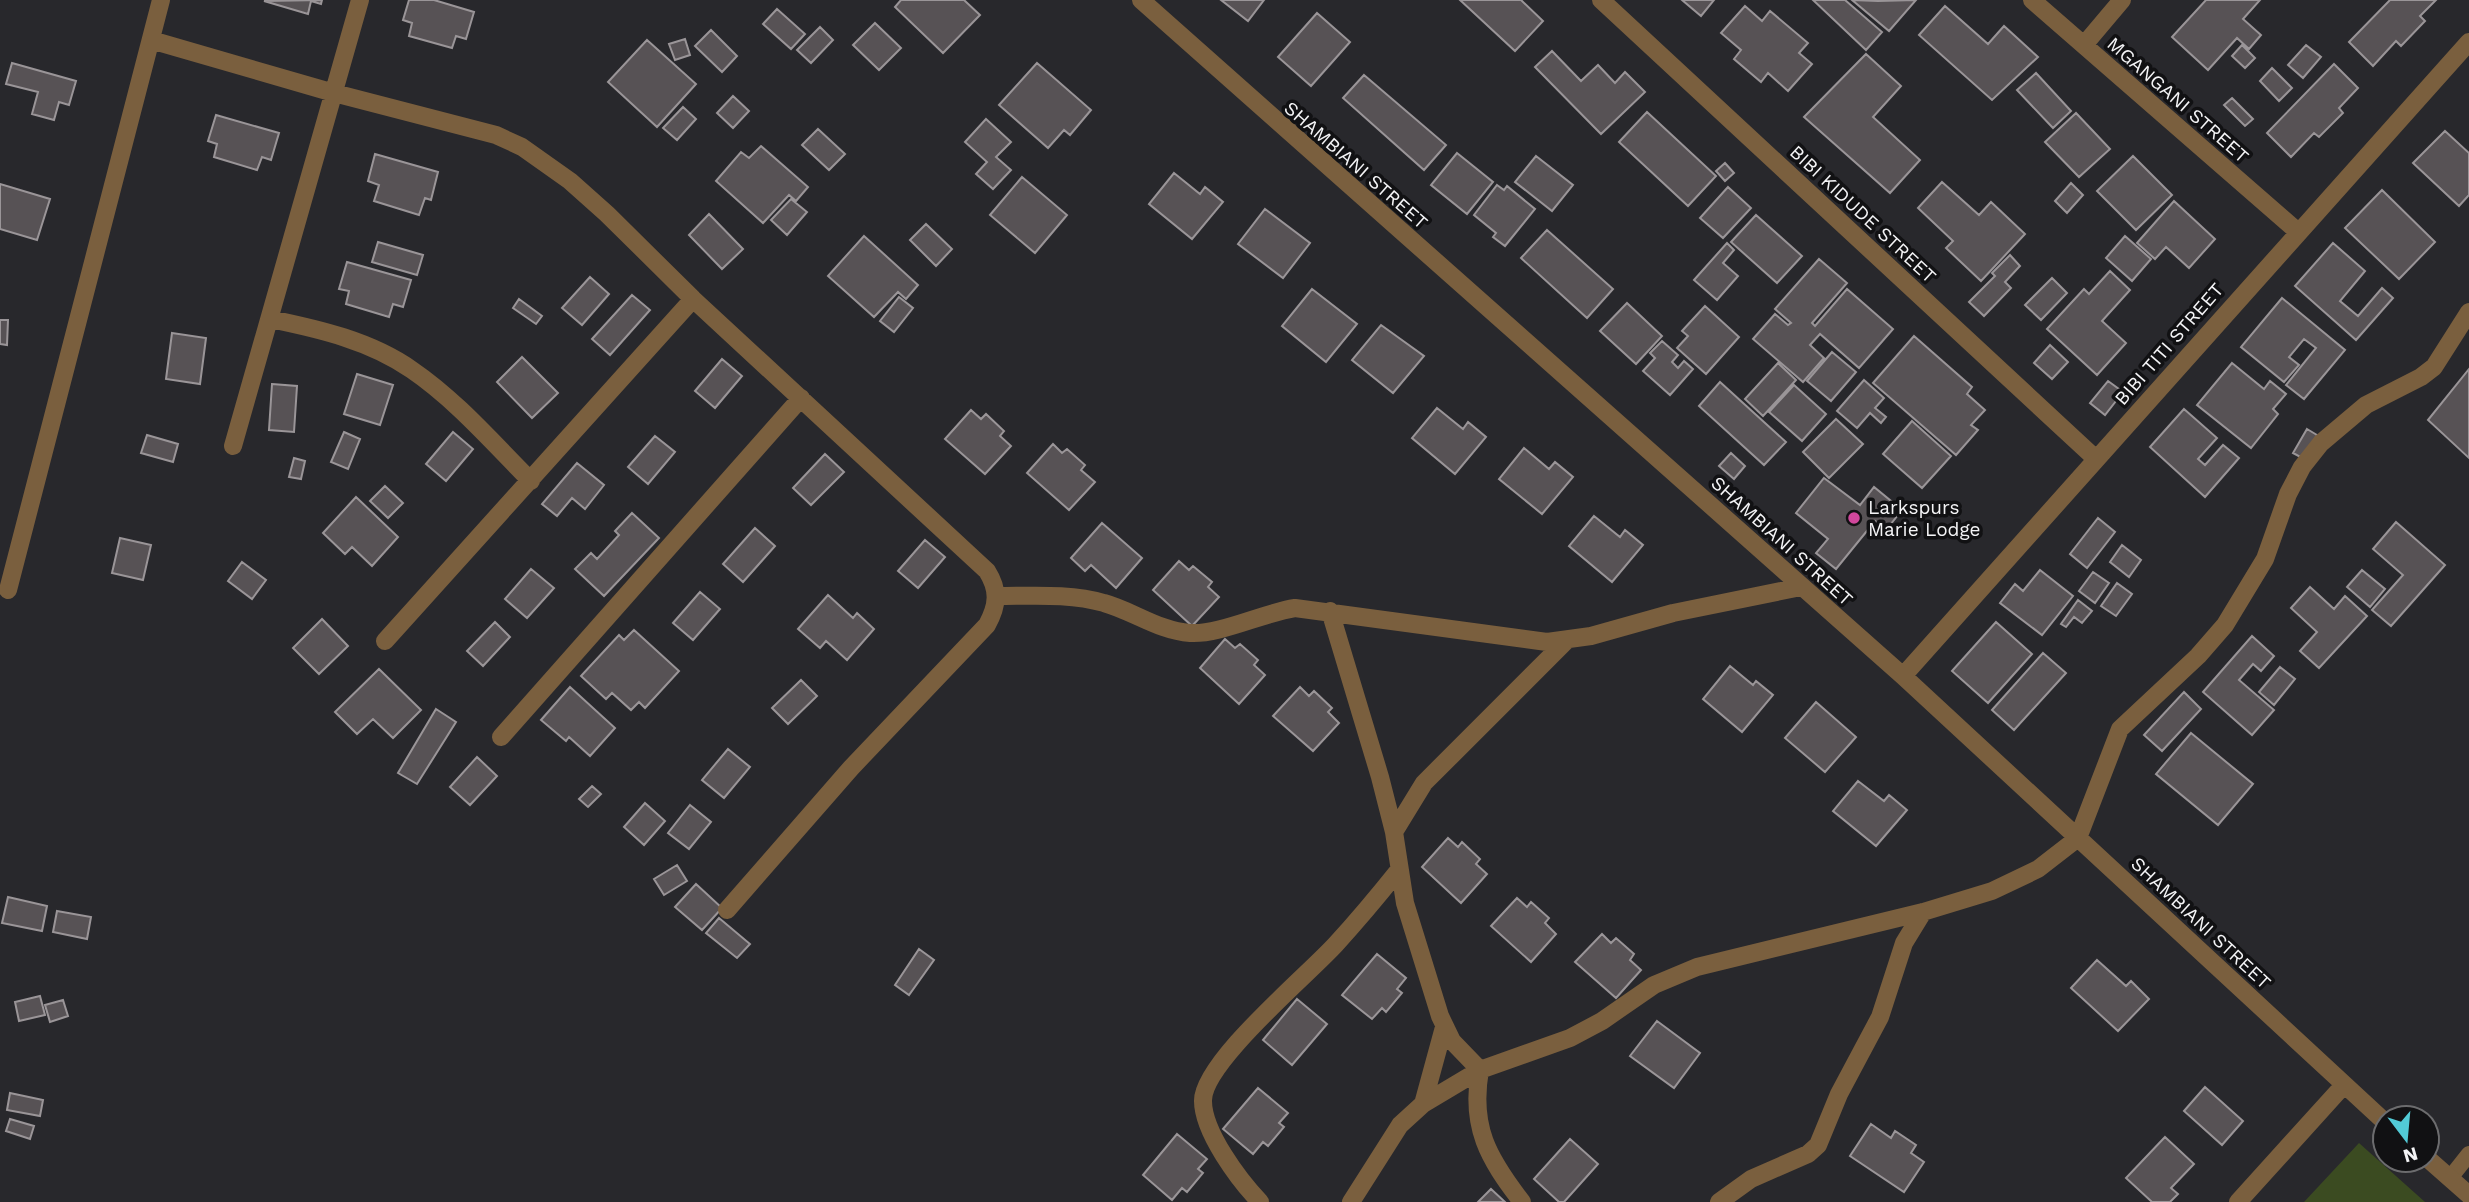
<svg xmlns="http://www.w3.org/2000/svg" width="2469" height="1202" viewBox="0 0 2469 1202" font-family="'Work Sans',sans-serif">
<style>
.green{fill:#3b4b21}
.building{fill:#575255;stroke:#9a9598;stroke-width:2}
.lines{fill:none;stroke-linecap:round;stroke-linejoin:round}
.service{stroke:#7a5f3e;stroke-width:16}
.minor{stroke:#7a5f3e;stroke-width:18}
.hotel-dot{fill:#d1479c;stroke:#111113;stroke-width:2.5}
.labels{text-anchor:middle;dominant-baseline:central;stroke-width:7;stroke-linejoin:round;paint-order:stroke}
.street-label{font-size:19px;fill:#f4f4f6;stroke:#111113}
.poi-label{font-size:19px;fill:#f4f4f6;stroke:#111113;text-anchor:start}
</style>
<rect width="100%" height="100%" fill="#28282c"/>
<path class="green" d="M2359,1143L2425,1202H2304Z"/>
<path class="building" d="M322,0L321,4L311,1L308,14L264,1Z
M409,0H434L474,12L466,39L456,36L452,48L409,36L412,23L403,20Z
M901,0H964L980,15L943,53L895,7Z
M1221,0H1264L1248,21Z
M1460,0H1521L1543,21L1515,51Z
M1682,0H1714L1701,16Z
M1813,0H1845L1882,32L1866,50Z
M1852,0L1878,1L1916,0L1889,31Z
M2206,0H2260L2243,19L2261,35L2249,49L2237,38L2208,70L2172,37Z
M2390,0H2436L2420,16L2425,21L2401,46L2396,41L2373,66L2349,42Z
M1745,6L1762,21L1770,11L1808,43L1799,53L1812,64L1788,91L1768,73L1761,82L1734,59L1741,50L1721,33Z
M1945,6L1988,44L2004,26L2038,57L1992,100L1919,35Z
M777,9L805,34L791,49L763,24Z
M1317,13L1350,42L1311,86L1278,57Z
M875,23L901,48L879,70L853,45Z
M820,27L833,40L811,63L797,50Z
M711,30L737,56L722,72L695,46Z
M685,39L690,55L675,60L669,44Z
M647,40L696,84L657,127L608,82Z
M2242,45L2255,58L2245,68L2232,56Z
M2306,45L2321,57L2303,78L2288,65Z
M1552,51L1581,81L1598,65L1615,83L1625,72L1645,92L1601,134L1535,67Z
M1866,54L1901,86L1873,117L1920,160L1890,193L1804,117Z
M12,63L76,81L69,105L59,102L54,120L32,114L38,92L6,84Z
M1037,63L1091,110L1070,135L1064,130L1048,148L999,105Z
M2334,64L2358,88L2339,108L2343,113L2319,137L2314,133L2291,157L2267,133Z
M2272,68L2292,88L2279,101L2260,81Z
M2036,73L2071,111L2053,128L2017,90Z
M1364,75L1446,145L1424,170L1343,98Z
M733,96L749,111L733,128L717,113Z
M2232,98L2253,119L2245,126L2224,105Z
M683,107L696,119L677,140L663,128Z
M1647,112L1716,176L1688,206L1619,142Z
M2076,113L2110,149L2079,177L2045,142Z
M216,115L279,133L271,160L262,157L257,170L214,157L217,144L208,141Z
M986,119L1011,142L996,157L1011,170L993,189L976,174L987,162L965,142Z
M818,129L845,154L829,170L802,145Z
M2445,131L2469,153V195L2459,206L2413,163Z
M761,146L808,187L796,201L789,195L763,223L716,181L741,152L749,158Z
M1457,153L1493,182L1467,214L1431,185Z
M375,154L438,172L431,200L425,198L419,215L374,201L379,185L368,181Z
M1536,156L1573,185L1552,211L1515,182Z
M2133,156L2172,195L2136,230L2097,191Z
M1725,163L1734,173L1725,181L1716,171Z
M1174,173L1200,194L1205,187L1223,202L1192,239L1149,204Z
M1022,177L1067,215L1035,253L990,215Z
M1942,182L1979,215L1991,202L2025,234L1981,281L1946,248L1953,241L1918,208Z
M2071,183L2083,195L2067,213L2055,201Z
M0,184L50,199L37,240L0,229Z
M1497,185L1504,190L1507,186L1535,209L1505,246L1493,237L1496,233L1474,215Z
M1728,187L1751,208L1723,238L1700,218Z
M2382,190L2435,242L2399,279L2345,228Z
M791,199L807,212L787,235L771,220Z
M2174,201L2215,239L2189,268L2166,247L2155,259L2137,243Z
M1265,209L1310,243L1283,278L1238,244Z
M709,214L743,249L722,269L689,235Z
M1756,215L1802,256L1777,283L1731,242Z
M926,224L952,249L936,266L910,240Z
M1547,230L1613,289L1587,318L1521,258Z
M864,236L918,285L906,299L898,292L874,317L828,276Z
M2125,236L2151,259L2132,281L2106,258Z
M378,242L423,255L417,275L372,262Z
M1727,243L1734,250L1723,263L1738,276L1717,300L1694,280Z
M2333,243L2365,271L2340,301L2358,316L2382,288L2393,298L2356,340L2295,286Z
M2010,255L2020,266L2005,282L2011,288L1984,316L1969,302L1995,276L1992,273Z
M1819,259L1847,283L1812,323L1815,326L1847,289L1893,329L1859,368L1820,334L1810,345L1824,358L1803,382L1753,339L1775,314L1788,325L1791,323L1775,309Z
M347,262L411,280L403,307L393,304L389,317L346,304L349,291L339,289Z
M2110,271L2130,290L2102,321L2126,343L2097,375L2047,329L2084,289L2089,294Z
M590,277L609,294L582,325L562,308Z
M2052,278L2067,293L2041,320L2025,305Z
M1312,289L1357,324L1326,362L1282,326Z
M632,295L650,310L610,355L592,339Z
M899,297L913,308L894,332L880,321Z
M2282,298L2345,350L2304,399L2286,385L2316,348L2304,339L2289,357L2299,365L2284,382L2241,347Z
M519,299L542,316L536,324L513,308Z
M1627,303L1662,336L1636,364L1600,331Z
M1705,306L1739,337L1706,374L1677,348L1688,336L1682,331Z
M0,320H8L7,345L0,344Z
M1381,325L1424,356L1393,393L1352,360Z
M172,333L206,338L200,384L166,379Z
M1914,336L1972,387L1967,394L1985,410L1971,425L1978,430L1956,455L1873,383Z
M1662,341L1678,355L1672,362L1678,368L1684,361L1693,369L1670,395L1643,371L1655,358L1650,353Z
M2050,345L2068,362L2052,379L2034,363Z
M1832,352L1856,372L1831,401L1807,381Z
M522,357L558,393L532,418L497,382Z
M722,359L742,376L715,408L695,391Z
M1778,363L1796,380L1763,416L1745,399Z
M2232,363L2264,389L2270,381L2286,394L2273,409L2278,414L2251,448L2197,405Z
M2469,369V458L2428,420Z
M357,374L393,385L380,425L344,414Z
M1864,380L1884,398L1875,408L1886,417L1881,423L1870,413L1857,428L1837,411Z
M2108,381L2123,392L2105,415L2090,403Z
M1720,382L1786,442L1764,465L1699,406Z
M272,384L297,386L294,432L269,430Z
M1794,385L1826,414L1802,441L1769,412Z
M1437,408L1463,429L1468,422L1486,437L1455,474L1412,438Z
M2184,409L2217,438L2198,459L2205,465L2223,445L2239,458L2205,497L2150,447Z
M971,410L981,419L986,414L1004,431L1000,436L1011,446L985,474L945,439Z
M1836,419L1863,444L1829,478L1803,452Z
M1912,421L1951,456L1922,488L1883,454Z
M2307,429L2317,435L2304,459L2293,453Z
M344,432L360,439L348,469L331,462Z
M453,432L473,449L446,481L426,464Z
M147,435L178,444L173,462L141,453Z
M655,436L675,452L648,484L628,467Z
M1053,444L1062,453L1067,449L1085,465L1081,470L1095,482L1069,510L1027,473Z
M1524,448L1549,469L1555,462L1573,477L1542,514L1499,479Z
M1731,453L1745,466L1734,479L1719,466Z
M825,454L844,472L811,505L793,488Z
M294,458L305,461L301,479L289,477Z
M577,463L604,485L585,509L572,498L557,516L542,504Z
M1824,478L1860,505L1874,487L1902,510L1886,530L1875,521L1836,569L1816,553L1828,539L1796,513Z
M385,486L403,503L388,518L370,501Z
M356,497L398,537L372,566L352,547L345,554L323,533Z
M632,513L659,538L604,596L575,569L591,553L597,559L619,535L615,531Z
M1594,516L1620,537L1625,530L1643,545L1612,582L1569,546Z
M2098,518L2115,532L2087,568L2070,554Z
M2396,522L2445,565L2391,626L2372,610L2403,575L2373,549Z
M1102,523L1142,558L1116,588L1091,565L1085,571L1071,558Z
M755,528L775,546L743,582L723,564Z
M120,538L151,545L143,580L112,573Z
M925,540L945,557L918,588L898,571Z
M2122,545L2141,560L2129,577L2110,562Z
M1179,561L1189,570L1193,566L1212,582L1208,587L1219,597L1192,626L1153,590Z
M242,562L266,580L252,599L228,581Z
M531,569L554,588L527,618L505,599Z
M2040,570L2073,596L2042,635L2000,603L2015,584L2023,591Z
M2362,570L2385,589L2370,607L2347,587Z
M2093,572L2109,583L2095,603L2079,591Z
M2117,583L2132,594L2116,616L2101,606Z
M2310,587L2334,609L2345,596L2367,616L2319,668L2300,651L2317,632L2291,608Z
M700,592L720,609L693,640L673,623Z
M828,595L853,618L857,613L874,629L847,660L826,641L820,648L798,629Z
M2078,600L2092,611L2082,623L2074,617L2066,627L2061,624Z
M322,619L348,646L319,674L293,648Z
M495,622L510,637L483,666L467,651Z
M1996,622L2032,654L1988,703L1952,671Z
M634,630L679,671L645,708L639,702L631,710L612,693L606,699L581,676L619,635L624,640Z
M2252,636L2274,656L2261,671L2253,664L2239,680L2274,710L2252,735L2203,692Z
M1225,639L1235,648L1240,644L1258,660L1254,665L1265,675L1239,704L1200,668Z
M2043,653L2066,673L2014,730L1992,710Z
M1730,666L1753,685L1756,681L1773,695L1742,732L1703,699Z
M2280,667L2295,679L2274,705L2259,692Z
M379,669L421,710L393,738L373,719L357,734L335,712Z
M801,680L817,696L788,724L772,708Z
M570,687L615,728L590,756L569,737L566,741L541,720Z
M1300,687L1309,696L1314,691L1332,708L1328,712L1339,723L1313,751L1273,716Z
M2184,692L2201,709L2162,751L2144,735Z
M1816,702L1856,737L1825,772L1785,738Z
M436,709L456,722L417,784L398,773Z
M2191,733L2253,784L2218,825L2156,774Z
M728,749L750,767L724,798L702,780Z
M477,757L497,776L470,805L450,787Z
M1858,781L1884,801L1889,795L1907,810L1876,846L1833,811Z
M592,786L601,794L588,807L579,799Z
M645,803L665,821L644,845L624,827Z
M690,805L711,822L689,849L668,833Z
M1448,838L1458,847L1462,842L1480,859L1476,864L1487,874L1461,903L1422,867Z
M677,865L687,881L664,895L654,879Z
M696,884L722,908L702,930L675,907Z
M8,897L47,906L42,931L2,923Z
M1517,898L1527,907L1531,902L1549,918L1545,923L1556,934L1531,962L1491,926Z
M57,911L91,917L87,939L53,932Z
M719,918L750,944L737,958L706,933Z
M1602,934L1611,943L1616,938L1634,954L1630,960L1641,970L1616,998L1575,962Z
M919,949L934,960L909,995L895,985Z
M1377,954L1406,978L1397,989L1402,993L1386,1012L1382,1008L1372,1019L1342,995Z
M2097,960L2126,986L2131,981L2149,999L2118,1031L2071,988Z
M40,996L45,1015L19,1021L15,1002Z
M1297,999L1327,1024L1292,1065L1263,1040Z
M63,1000L68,1016L50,1022L45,1005Z
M1657,1021L1700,1053L1674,1088L1630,1056Z
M2205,1087L2243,1121L2222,1145L2184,1111Z
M1258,1088L1288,1113L1279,1123L1284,1127L1268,1146L1263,1142L1253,1154L1223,1129Z
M10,1093L43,1100L40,1116L7,1110Z
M10,1119L34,1126L30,1139L6,1131Z
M1871,1124L1891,1138L1895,1131L1916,1145L1911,1153L1924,1162L1904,1192L1850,1156Z
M1177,1134L1207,1159L1198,1169L1203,1173L1187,1192L1182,1188L1172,1200L1143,1175Z
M2165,1137L2194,1164L2171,1188L2178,1194L2170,1202H2152L2126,1178Z
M1570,1139L1598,1164L1564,1202H1559L1534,1179Z
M1491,1189L1505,1202H1478Z"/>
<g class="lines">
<path class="service" d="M2450,1178L2469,1154"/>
<path class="minor" d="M1141,0L1903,676L2385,1122
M1601,0L2096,459
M2032,0L2297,231
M151,40L334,93L496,135L522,147L570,181L607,214L693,299L987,571C999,590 998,605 987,625L851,768L727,910
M2084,45L2122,0
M270,319C319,329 371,341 412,370C456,400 493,443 531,481
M233,446L360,0
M8,590L161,0
M997,596C1031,596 1071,593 1104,603C1133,611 1159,631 1190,633C1219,635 1263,613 1295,608L1547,642L1591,636L1673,613L1801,587
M1330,611L1380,777L1394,832L1405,903L1440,1016L1452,1041L1480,1070C1470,1127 1488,1158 1522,1202
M385,641L693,299
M1903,676L2469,42
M501,737L801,398
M1394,832L1424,783L1567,640
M1423,1104L1444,1027
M2427,1158L2469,1195
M1260,1202C1239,1180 1203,1132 1203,1101C1202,1063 1308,975 1336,944C1357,921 1378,896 1398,871
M1351,1202L1400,1125L1423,1104L1480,1070L1570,1038L1602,1021L1654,985L1697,967L1923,912L1992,891L2038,869L2078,838L2120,729L2198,656L2225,625L2265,559L2288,494L2302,467L2321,443L2366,405L2421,377L2434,367L2469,312
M1719,1202L1751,1179L1808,1154L1818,1145L1839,1094L1880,1017L1904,943L1923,912
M2238,1202L2343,1086"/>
</g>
<circle class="hotel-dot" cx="1854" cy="518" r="7"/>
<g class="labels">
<g class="street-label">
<text transform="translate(2178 100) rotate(41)">MGANGANI STREET</text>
<text transform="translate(1356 165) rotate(41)">SHAMBIANI STREET</text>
<text transform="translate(1863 214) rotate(43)">BIBI KIDUDE STREET</text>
<text transform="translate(2169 344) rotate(-49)">BIBI TITI STREET</text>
<text transform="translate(1782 541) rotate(42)">SHAMBIANI STREET</text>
<text transform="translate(2201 923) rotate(43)">SHAMBIANI STREET</text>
</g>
<g class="poi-label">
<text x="1868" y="507">Larkspurs<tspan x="1868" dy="22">Marie Lodge</tspan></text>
</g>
</g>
<g transform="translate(2406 1139) rotate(164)"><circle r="33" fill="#111113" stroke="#6c6c6e" stroke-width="2"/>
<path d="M0-5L12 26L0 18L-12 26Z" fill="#52cbd7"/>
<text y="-10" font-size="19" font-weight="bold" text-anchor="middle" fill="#f4f4f6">N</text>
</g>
</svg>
